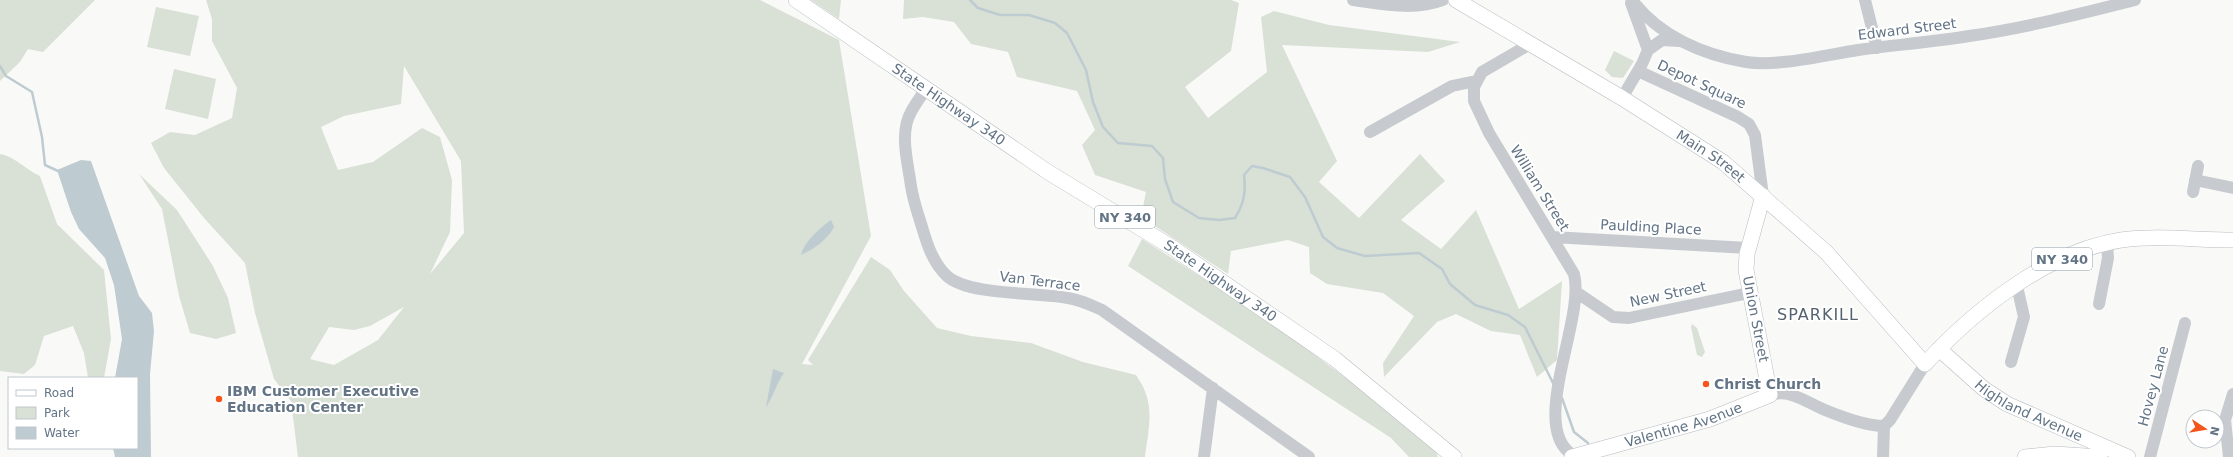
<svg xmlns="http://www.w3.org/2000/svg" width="2233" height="457" viewBox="0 0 2233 457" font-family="'DejaVu Sans',sans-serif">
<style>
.green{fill:#d9e0d6;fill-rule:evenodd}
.water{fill:#becbd0}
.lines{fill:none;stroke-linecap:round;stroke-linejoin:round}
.stream{stroke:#becbd0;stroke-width:2.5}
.major-casing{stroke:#b7bcc1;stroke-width:16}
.minor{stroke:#c7cbcf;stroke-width:12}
.major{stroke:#fff;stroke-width:15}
.poi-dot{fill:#f4551d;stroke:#fff;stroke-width:1.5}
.labels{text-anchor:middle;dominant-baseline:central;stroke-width:4;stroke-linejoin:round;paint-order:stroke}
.shield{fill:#fff;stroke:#919eaa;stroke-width:1}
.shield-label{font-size:13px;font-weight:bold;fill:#627485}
.street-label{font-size:14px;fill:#627485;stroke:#fff}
.poi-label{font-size:14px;font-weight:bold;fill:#627485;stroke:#fff;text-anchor:start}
.quarter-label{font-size:16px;letter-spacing:1px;fill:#54626f;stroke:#fff}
</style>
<rect width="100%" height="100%" fill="#f9faf7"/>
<path class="green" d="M0,0H95L43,52L28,49L20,62L0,81Z
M206,0H760L839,40L871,236L802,364L813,365L808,360L871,257L890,270L904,291L937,328L971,336L1031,343L1083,362L1136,375C1156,403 1149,425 1145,457H298L291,401L274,379L255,313L245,263L204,218L164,168L151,143L170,132L195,135L232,118L237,88L212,41V19ZM404,66L461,161L464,233L430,274L450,232L452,180L440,137L422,128L373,162L338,170L321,127L344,116L401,104ZM404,307L378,340L334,365L310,359L329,327L354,330L370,326Z
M811,0H841L839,19Z
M904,0H1231L1239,3L1231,51L1185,87L1208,118L1267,72L1261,17L1274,11L1329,25L1460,42L1428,52L1282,45L1337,161L1319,182L1359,218L1420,154L1445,181L1401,220L1441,249L1476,210L1519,309L1562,281L1557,360L1537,377L1520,335L1491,331L1456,314L1437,322L1384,377L1383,363L1414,316L1383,293L1327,284L1310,273L1309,247L1288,240L1231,251L1228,274L1141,217L1146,192L1095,175L1082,145L1095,130L1077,91L1017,77L1008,52L971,44L954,22L923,17L903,19Z
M156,7L199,16L190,56L147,47Z
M1614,51L1634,61L1623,78L1612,77L1605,70Z
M174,69L216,79L208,119L165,109Z
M0,154C14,156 25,169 40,176L57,224L104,270L111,339L104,378H88L84,353L73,326L44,336L35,365L24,374L0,371Z
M139,174L177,210L213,266L228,298L236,333L216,339L190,333L179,296L162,209Z
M1142,239L1270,321L1376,401L1436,452L1438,457H1409L1391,438L1128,266Z
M1692,324L1697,328L1705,352L1702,357L1697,355L1691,327Z"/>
<path class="water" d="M81,160L91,161L139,296L152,313L154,331L150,374L151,457H115L113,448H137V378H115L122,339L114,285L105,258L79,229L71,212L57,170Z
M831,220L834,227C827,240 814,249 801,255C804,242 820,228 831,220Z
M773,369L784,373C776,384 774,396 766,407Z"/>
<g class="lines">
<path class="stream" d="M970,0L978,8L1000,15H1029L1055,23L1067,33L1086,70L1093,102L1103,127L1118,143L1152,146L1163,158L1165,179L1173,202L1199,218L1219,220L1235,218C1244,204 1246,192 1244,175L1252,166L1263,168L1290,177L1305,197L1323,237L1337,248L1365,256L1419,253L1442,269L1450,284L1475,305L1508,315L1525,327L1554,385
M0,66L6,76L32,92L42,137L45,165L58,171
M1562,398L1574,432L1588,443"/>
<g class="major-casing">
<g id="major">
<path id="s1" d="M796,0L1048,172L1173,248L1335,359L1454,457"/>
<path id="s2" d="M1456,0L1622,98L1723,162L1826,252L1925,364C1973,311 2048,251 2121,240C2158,235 2196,240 2233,240"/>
<path id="s3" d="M1939,349L1984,389L2007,404L2128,457"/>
<path id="s4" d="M1572,457L1710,419L1770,395L1746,270L1747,254L1763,196"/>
<path d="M2025,457L2055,454L2100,457"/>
</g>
</g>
<path class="minor" d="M1353,0C1383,4 1414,11 1443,0
M1632,0C1659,36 1703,55 1746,62C1777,67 1826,55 1858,50C1895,45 1932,42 1969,36C2025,28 2080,14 2135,0
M1865,0L1877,48
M1530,44L1482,72L1474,87V101L1489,133L1574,274C1586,320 1525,432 1576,457
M1648,50L1662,40L1679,41
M1638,71L1738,117L1749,124L1755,135L1763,196
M926,89C921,96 915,104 911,112C899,133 908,163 911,186C913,200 918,214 922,227C927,244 933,263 947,276C969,296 1038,292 1068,298C1081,300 1091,305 1102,310L1309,457
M1622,98L1642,64L1648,50L1631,3
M1370,132L1452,86L1476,81
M2195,180L2233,188
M2193,192L2198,166
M1552,237L1748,248
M1576,292L1613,317L1629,318L1749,293
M2099,304L2108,258L2107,243
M2011,362L2024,317L2017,286
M1770,395C1789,388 1808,403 1825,410C1842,417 1866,426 1884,426
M1204,457L1213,388
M1883,457L1884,426L1890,420L1925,364
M2150,457L2185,323
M2229,457L2225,420L2233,394"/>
<use href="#major" class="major"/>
</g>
<g class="poi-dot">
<circle cx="1706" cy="384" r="4"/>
<circle cx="219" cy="399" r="4"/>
</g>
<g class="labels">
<g class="shield">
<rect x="1095" y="206" width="60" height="22" rx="3"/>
<rect x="2032" y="248" width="60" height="22" rx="3"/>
</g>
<g class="shield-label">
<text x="1125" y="217">NY 340</text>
<text x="2062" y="259">NY 340</text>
</g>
<g class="street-label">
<text transform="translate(1907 29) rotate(-7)">Edward Street</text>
<text transform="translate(1702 84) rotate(25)">Depot Square</text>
<text stroke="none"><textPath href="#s1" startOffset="185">State Highway 340</textPath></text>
<text stroke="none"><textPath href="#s2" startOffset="299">Main Street</textPath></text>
<text transform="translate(1540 188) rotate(58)">William Street</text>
<text transform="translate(1651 227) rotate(3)">Paulding Place</text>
<text transform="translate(1040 281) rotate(7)">Van Terrace</text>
<text stroke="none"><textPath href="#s1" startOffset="509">State Highway 340</textPath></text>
<text transform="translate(1668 294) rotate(-12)">New Street</text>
<text transform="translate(1756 319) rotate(79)">Union Street</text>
<text transform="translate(2153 386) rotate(-75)">Hovey Lane</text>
<text stroke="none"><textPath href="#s3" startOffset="110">Highland Avenue</textPath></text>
<text stroke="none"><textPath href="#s4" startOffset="116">Valentine Avenue</textPath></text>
</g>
<g class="poi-label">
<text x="1714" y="384">Christ Church</text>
<text x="227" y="391">IBM Customer Executive<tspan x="227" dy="16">Education Center</tspan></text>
</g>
<g class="quarter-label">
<text x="1818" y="314">SPARKILL</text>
</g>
</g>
<rect x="8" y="377" width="130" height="72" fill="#ffffff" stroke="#c0c7ce"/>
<rect x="16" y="390" width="20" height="6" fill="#ffffff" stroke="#c0c7ce"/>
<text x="44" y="397" font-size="12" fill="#627485">Road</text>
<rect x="16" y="407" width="20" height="12" fill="#d9e0d6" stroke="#c0c7ce"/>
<text x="44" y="417" font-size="12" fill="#627485">Park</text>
<rect x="16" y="427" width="20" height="12" fill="#becbd0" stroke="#c0c7ce"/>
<text x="44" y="437" font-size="12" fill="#627485">Water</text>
<g transform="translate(2205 429) rotate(102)"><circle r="19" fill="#ffffff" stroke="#c0c7ce"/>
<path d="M0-3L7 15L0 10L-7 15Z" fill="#f4551d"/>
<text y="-6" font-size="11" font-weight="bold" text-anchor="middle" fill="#627485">N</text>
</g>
</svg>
